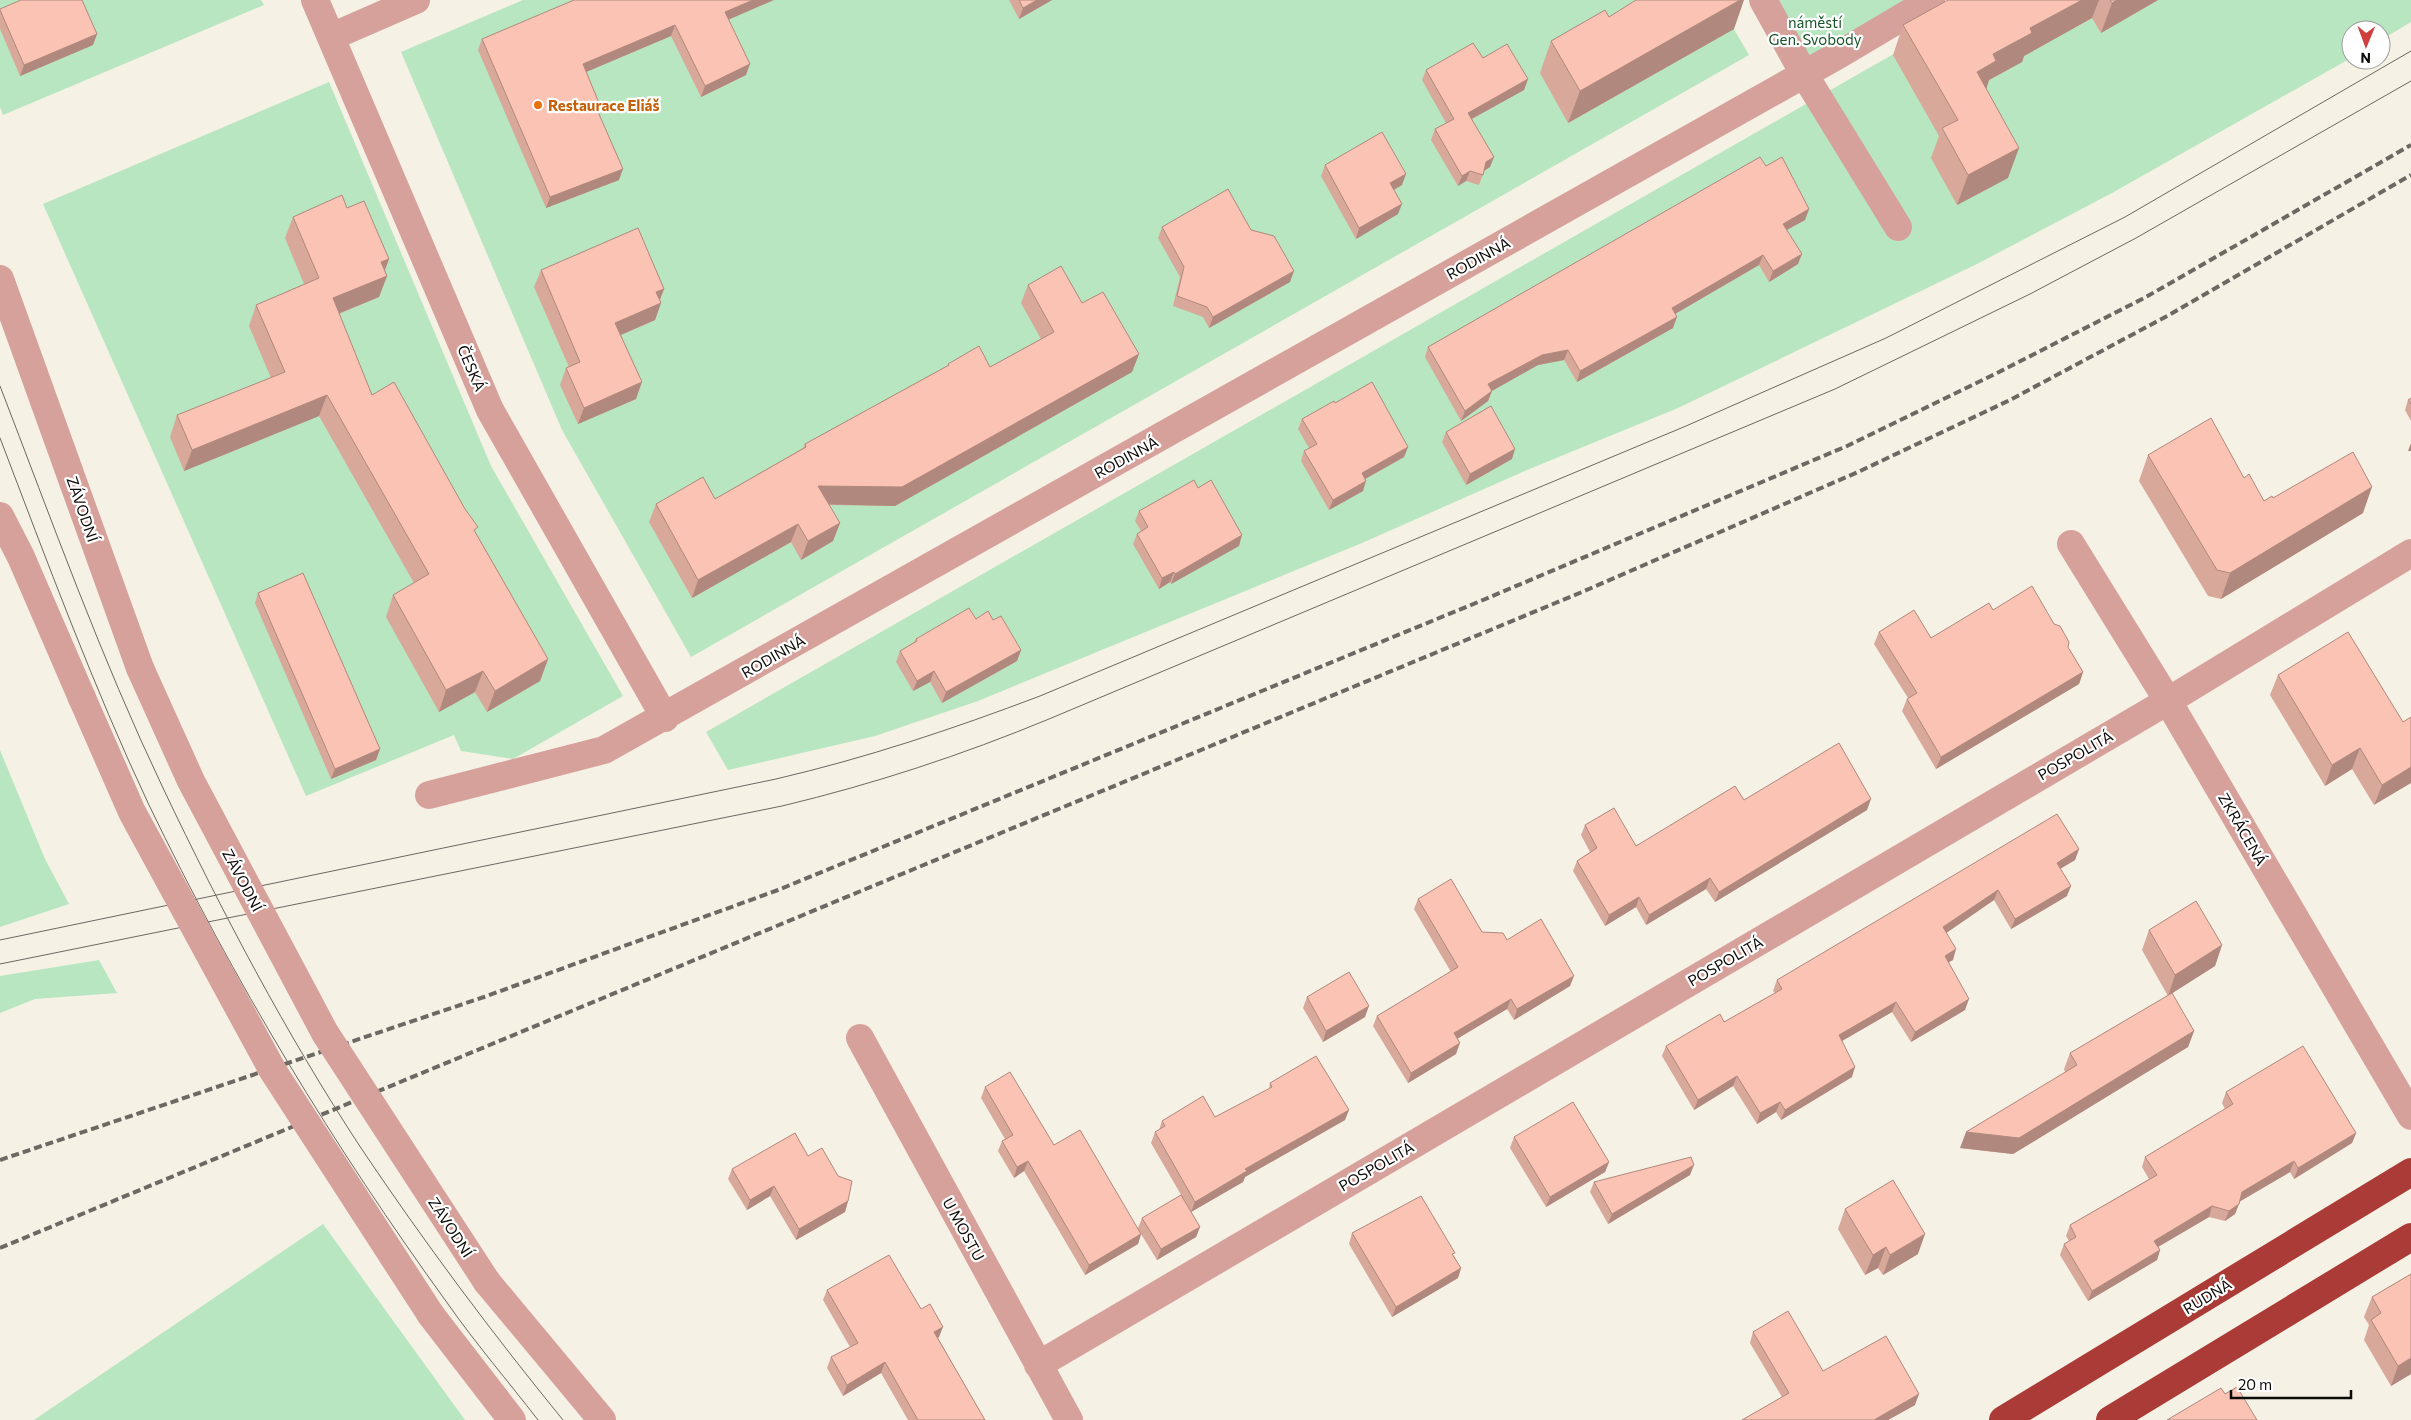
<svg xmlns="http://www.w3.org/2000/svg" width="2411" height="1420" viewBox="0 0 2411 1420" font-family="Commissioner,sans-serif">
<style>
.green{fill:#b8e6c0}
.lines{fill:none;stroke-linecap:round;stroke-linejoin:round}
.minor{stroke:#d7a19b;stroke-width:28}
.highway{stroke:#aa3b36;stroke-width:28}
.tram{stroke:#6c6862;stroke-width:1}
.rail{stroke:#6c6862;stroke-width:4;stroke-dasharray:8 4;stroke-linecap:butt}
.minor-bridge{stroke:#d7a19b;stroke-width:28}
.wall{fill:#d8a89a}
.shaded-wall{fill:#b0887d}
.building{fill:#fbc3b3;stroke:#b0887d}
.food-dot{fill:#e8710a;stroke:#fff;stroke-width:2}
.labels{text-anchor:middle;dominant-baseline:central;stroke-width:4.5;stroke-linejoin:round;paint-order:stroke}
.park-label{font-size:15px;fill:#18542a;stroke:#fff}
.food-label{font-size:15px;font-weight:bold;fill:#c56008;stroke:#fff;text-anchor:start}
.street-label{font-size:15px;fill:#0d0b08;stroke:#fff}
</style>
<rect width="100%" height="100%" fill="#f6f1e5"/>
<path class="green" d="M0,0H261L264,5L3,115L0,107Z
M523,0H1717L1749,55L691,657L562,430L401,52Z
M1762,0H1929L1804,74Z
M1988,0H2411V22L2381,40V30H2351V58L2112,193L1977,264L1678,408L1527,470L1362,543L978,701L875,736L728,770L706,732Z
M329,82L491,466L623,696L513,759L461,751L454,735L306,796L43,204Z
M0,750L45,859L69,904L0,927Z
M99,960L117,993L35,999L0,1013V976Z
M323,1224L465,1420H34Z"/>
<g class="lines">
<path class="minor" d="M315,0L490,410L665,718
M1763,0L1804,74L1898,227
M331,37L416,0
M0,279L140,668
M0,516L21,557L82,698
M2071,544L2168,701L2411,1116
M429,795L604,750L1840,54L1931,0
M860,1038L1069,1420
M487,1282L602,1420
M431,1315L512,1420
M1038,1365L2168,701L2411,553"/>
<path class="highway" d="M2003,1420L2411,1172
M2110,1420L2411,1237"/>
<path class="tram" d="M0,386C52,521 101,658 163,788C222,912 286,1034 361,1148C424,1242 492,1333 563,1420
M0,438C47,561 93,686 149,805C233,980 334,1147 448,1304C476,1344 508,1381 538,1420
M0,940L776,779C866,758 953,729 1040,696L1686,426L1886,338L2125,217L2411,51
M0,964L782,806C874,784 962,755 1049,719L1835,389L2030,294L2136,238L2411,81"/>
<path class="rail" d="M0,1160L484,997L778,890L1483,600L1847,446L1999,372L2146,297L2411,145
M0,1248L1582,592L1858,472L2010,400L2169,315L2411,175"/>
<path class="minor-bridge" d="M140,668L191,781L325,1033L487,1282
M82,698L132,812L273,1071L431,1315"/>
</g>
<path class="wall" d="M1009,0H1052L1019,19Z
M1948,0H2158L2101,33L2092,18L2024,56L2022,62L1989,80L1986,88L2008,178L1957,205L1931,158L1939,136L1893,55L1903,25Z
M0,9L97,34L93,45L20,76L0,29Z
M1609,17L1734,29L1568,123L1540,73L1551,41Z
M728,20L746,75L701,97L671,36L586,72L599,103L597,110L619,180L546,208L478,50L482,39Z
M1483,58L1528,79L1524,90L1472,119L1490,167L1484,171L1479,185L1466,181L1458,186L1431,140L1435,129L1446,123L1422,80L1426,70Z
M1325,165L1402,185L1394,190L1398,214L1356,239L1321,176Z
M1766,166L1809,209L1805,220L1787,230L1798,264L1769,282L1759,265L1675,314L1673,328L1577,382L1564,360L1538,365L1492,390L1488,401L1461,421L1425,357L1428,347Z
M347,208L389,259L385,270L387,276L379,297L339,314L372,395L476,533L548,659L540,681L487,712L475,692L439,712L386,617L393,595L414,583L319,416L184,471L170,437L177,415L271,378L249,326L256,305L304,284L285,238L293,217Z
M1162,227L1251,230L1290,282L1209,328L1203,317L1173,306L1180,277L1158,238Z
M541,270L664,289L660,300L661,303L655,320L621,335L636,399L578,424L560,385L566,368L569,367L534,287Z
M1028,285L1082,303L1139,354L1132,372L895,506L829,505L840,523L833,541L801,560L791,542L692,598L649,522L656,504L715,499L803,448L805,444L947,366L948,364L990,367L1041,339L1021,303Z
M2411,398V421L2405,410L2408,400Z
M1335,403L1408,447L1404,457L1365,479L1363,491L1329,510L1301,461L1304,451L1309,448L1298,429L1302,419Z
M1446,432L1512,459L1466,485L1442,442Z
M2148,455L2244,478L2264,501L2273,498L2363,513L2221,599L2208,596L2139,481Z
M1198,488L1239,546L1171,584L1170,582L1159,589L1133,544L1137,534L1141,531L1135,521L1139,511Z
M258,593L380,749L376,760L331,779L255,603Z
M1993,610L2054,624L2083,672L2079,684L1936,769L1902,711L1907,699L1908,698L1874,644L1879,632L1931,638Z
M976,619L993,620L1021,650L1017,661L942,703L930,682L913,691L896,662L900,651L914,642L916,639Z
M2278,675L2403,722L2411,717L2374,805L2352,769L2325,786L2270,695Z
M1744,800L1867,810L1715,902L1706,889L1646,925L1636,907L1605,926L1573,871L1577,861L1590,852L1581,835L1585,825L1636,846Z
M2079,849L2075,860L2060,869L2067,896L2011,929L1994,900L1946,933L1953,960L1949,962L1965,1010L1911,1042L1892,1012L1842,1041L1852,1077L1781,1120L1776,1112L1757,1124L1733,1086L1694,1110L1662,1056L1666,1046L1724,1022L1775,993L1773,991L1777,980Z
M1418,899L1482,932L1507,940L1570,986L1514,1020L1507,1009L1457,1039L1456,1054L1408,1083L1373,1026L1377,1016L1451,972L1414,909Z
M2149,930L2222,945L2215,966L2168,995L2194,1031L2188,1047L2013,1154L1960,1148L2065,1072L2064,1069L2070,1053L2168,996L2142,950Z
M1307,997L1365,1017L1323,1042L1303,1008Z
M1270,1083L1345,1120L1245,1177L1243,1182L1191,1212L1151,1143L1155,1132L1159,1130L1162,1121L1215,1117L1269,1089Z
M985,1087L1054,1145L1138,1228L1142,1218L1200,1227L1196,1237L1157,1260L1141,1234L1138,1244L1085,1275L1024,1171L1014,1178L998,1151L1002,1141L1005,1139L981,1098Z
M2226,1092L2356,1133L2352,1143L2294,1179L2290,1172L2240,1201L2235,1214L2225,1221L2209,1217L2158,1247L2160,1250L2157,1260L2088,1301L2060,1255L2064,1244L2069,1241L2066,1236L2070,1225L2149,1179L2142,1167L2145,1157L2225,1109L2222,1103Z
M1514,1137L1609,1162L1605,1172L1546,1207L1510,1148Z
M808,1156L848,1201L845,1212L796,1240L770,1196L747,1210L728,1179L732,1169Z
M1690,1175L1608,1224L1590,1192L1594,1182Z
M1845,1209L1918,1254L1883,1275L1878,1268L1865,1275L1838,1229Z
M1352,1233L1454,1256L1461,1268L1458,1278L1392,1317L1349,1244Z
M2411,1274V1374L2391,1386L2364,1340L2369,1325L2364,1317L2372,1297Z
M827,1290L921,1309L939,1337L938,1338L985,1420H908L881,1373L843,1396L827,1368L831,1357L850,1347L823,1300Z
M1753,1332L1823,1371L1915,1405L1888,1420H1742L1782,1397L1750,1343Z"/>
<path class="shaded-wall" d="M753,0H774L721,23L725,12Z
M1037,0H1052L1019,19L1023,8Z
M1740,0H1744L1734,29L1568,123L1580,91Z
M2082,0H2099L2092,18L2024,56L2022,62L1989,80L1986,90L1977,72L1993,54L2030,28Z
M2117,0H2158L2101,33L2112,3Z
M675,25L671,36L579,75L583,64Z
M97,34L93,45L20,76L24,65Z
M750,64L746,75L701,97L705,86Z
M1528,79L1524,90L1464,123L1468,113Z
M599,103L595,114V105Z
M2019,148L2008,178L1957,205L1968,175Z
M1494,157L1490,167L1482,172L1486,162Z
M623,169L619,180L546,208L550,197Z
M1470,171L1466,181L1458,186L1462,176Z
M1406,174L1402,185L1386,194L1390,183Z
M1402,204L1398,214L1356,239L1359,228Z
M1809,209L1805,220L1779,234L1783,224Z
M1802,254L1798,264L1769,282L1773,271Z
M1763,255L1759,265L1668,318L1672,308Z
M389,259L382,278L387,276L379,297L325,319L333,298L381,262Z
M1294,271L1290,282L1209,328L1213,317Z
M664,289L658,304L661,303L655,320L609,340L615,323L656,292Z
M1677,317L1673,328L1577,382L1580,371Z
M1568,350L1564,360L1538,365L1485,395L1488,384L1542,355Z
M1139,354L1132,372L895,506L812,504L818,486Z
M642,382L636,399L578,424L584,408Z
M1492,391L1488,401L1461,421L1465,411Z
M327,395L319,416L184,471L192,450Z
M2411,443V451H2408Z
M1408,447L1404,457L1358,483L1362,473Z
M1515,449L1512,459L1466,485L1470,474Z
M1366,481L1363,491L1329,510L1333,500Z
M2372,487L2363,513L2221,599L2230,573Z
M840,523L833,541L801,560L808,541Z
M798,524L791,542L692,598L698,580Z
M1242,535L1239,546L1171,584L1175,574Z
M1174,572L1170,582L1159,589L1162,578Z
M1021,650L1017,661L942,703L946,692Z
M548,659L540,681L487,712L495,691Z
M483,671L475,692L439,712L446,690Z
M934,671L930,682L913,691L917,681Z
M2083,672L2079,684L1936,769L1941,757Z
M2360,748L2352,769L2325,786L2332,765Z
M380,749L376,760L331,779L335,769Z
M2411,767V783L2374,805L2382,785Z
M1871,799L1867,810L1715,902L1719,892Z
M2079,849L2075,860L2053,873L2057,863Z
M1710,878L1706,889L1646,925L1649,915Z
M2071,886L2067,896L2011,929L2015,919Z
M1998,890L1994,900L1939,938L1943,927Z
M1639,897L1636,907L1605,926L1609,915Z
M2222,945L2215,966L2168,996L2175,975Z
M1956,949L1953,960L1941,966L1945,956Z
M1574,976L1570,986L1514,1020L1517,1009Z
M1511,999L1507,1009L1450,1043L1454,1033Z
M1969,999L1965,1010L1911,1042L1915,1032Z
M1896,1002L1892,1012L1835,1045L1839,1035Z
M1369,1006L1365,1017L1323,1042L1326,1031Z
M2194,1031L2188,1047L2013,1154L1960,1148L1966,1132Z
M1460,1043L1456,1054L1408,1083L1411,1073Z
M1855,1067L1852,1077L1781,1120L1785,1110Z
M1737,1076L1733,1086L1694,1110L1698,1100Z
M1780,1102L1776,1112L1757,1124L1760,1113Z
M1349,1110L1345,1120L1245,1177L1243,1182L1191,1212L1195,1202L1245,1169Z
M2356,1133L2352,1143L2294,1179L2298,1168Z
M1028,1161L1024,1171L1014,1178L1017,1167Z
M2294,1161L2290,1172L2239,1202L2242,1192Z
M1609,1162L1605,1172L1546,1207L1550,1197Z
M1694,1165L1690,1175L1608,1224L1612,1214Z
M774,1186L770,1196L747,1210L750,1200Z
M848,1201L845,1212L796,1240L799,1229Z
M2239,1204L2235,1214L2225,1221L2229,1211Z
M2212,1206L2209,1217L2151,1251L2154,1241Z
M1200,1227L1196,1237L1157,1260L1161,1249Z
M1141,1234L1138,1244L1085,1275L1089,1265Z
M1925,1234L1918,1254L1883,1275L1890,1255Z
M1886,1247L1878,1268L1865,1275L1873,1255Z
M2160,1250L2157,1260L2088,1301L2092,1291Z
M1461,1268L1458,1278L1392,1317L1396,1307Z
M943,1327L939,1337L931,1343L934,1332Z
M2411,1358V1374L2391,1386L2398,1366Z
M885,1362L881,1373L843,1396L847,1385Z
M1919,1394L1915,1405L1888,1420H1874Z"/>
<path class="building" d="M21,0H82L97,34L24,65L0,10V9Z
M574,0H753L725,12L750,64L705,86L675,25L583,64L599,103L595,105L623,169L550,197L482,39Z
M1019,0H1037L1023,8Z
M1636,0H1740L1580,91L1551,41L1605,10L1609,17Z
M1948,0H2082L2030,28L2032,33L1993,54L1996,61L1977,72L2019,148L1968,175L1942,128L1958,120L1903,25Z
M2110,0H2117L2112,3Z
M1473,43L1483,58L1507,44L1528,79L1468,113L1494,157L1486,162L1483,175L1470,171L1462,176L1435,129L1454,119L1426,70Z
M1382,132L1406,174L1390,183L1402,204L1359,228L1325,165Z
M1760,157L1766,166L1782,157L1809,209L1783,224L1802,254L1773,271L1763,255L1672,308L1677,317L1580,371L1568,350L1542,355L1488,384L1492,391L1465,411L1428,347Z
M1228,189L1251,230L1274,236L1294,271L1213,317L1207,307L1177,296L1184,267L1162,227Z
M342,195L347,208L364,201L389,259L381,262L387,276L333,298L372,395L394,382L465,509L478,527L474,530L548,659L495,691L483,671L446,690L393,595L429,574L327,395L192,450L177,415L285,372L256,305L319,278L293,217Z
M638,228L664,289L656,292L661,303L615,323L642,382L584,408L566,368L580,362L541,270Z
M1061,266L1082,303L1103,292L1139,354L902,487L818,486L840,523L808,541L798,524L698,580L656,504L703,477L715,499L806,447L805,444L949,365L948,364L979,346L990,367L1054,332L1028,285Z
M1372,382L1408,447L1362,473L1366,481L1333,500L1304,451L1317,444L1302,419L1334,401L1335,403Z
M2411,398V404L2408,400Z
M1491,406L1515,449L1470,474L1446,432Z
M2211,418L2244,478L2249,474L2264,501L2272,496L2273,498L2353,452L2372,487L2230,573L2217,570L2148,455Z
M1194,480L1198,488L1211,480L1242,535L1175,574L1174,572L1162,578L1137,534L1148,527L1139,511Z
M303,573L380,749L335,769L258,593Z
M2032,586L2054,624L2060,626L2069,642L2068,647L2083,672L1941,757L1907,699L1917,693L1879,632L1914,610L1931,638L1989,603L1993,610Z
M969,608L976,619L988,611L993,620L1001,616L1021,650L946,692L934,671L917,681L900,651L917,641L916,639Z
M2348,632L2403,722L2411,717V767L2382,785L2360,748L2332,765L2278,675Z
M1839,743L1871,799L1719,892L1710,878L1649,915L1639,897L1609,915L1577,861L1597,848L1585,825L1614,808L1636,846L1735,786L1744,800Z
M2057,814L2079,849L2057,863L2071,886L2015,919L1998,890L1943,927L1956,949L1945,956L1969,999L1915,1032L1896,1002L1839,1035L1855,1067L1785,1110L1780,1102L1760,1113L1737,1076L1698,1100L1666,1046L1720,1014L1724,1022L1782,989L1777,980Z
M1451,879L1482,932L1503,933L1507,940L1541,919L1574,976L1517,1009L1511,999L1454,1033L1460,1043L1411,1073L1377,1016L1458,967L1418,899Z
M2196,901L2222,945L2175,975L2149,930Z
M1349,972L1369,1006L1326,1031L1307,997Z
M2172,993L2194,1031L2019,1138L1966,1132L2077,1065L2070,1053Z
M2303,1046L2356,1133L2298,1168L2294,1161L2242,1192L2239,1204L2229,1211L2212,1206L2154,1241L2160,1250L2092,1291L2064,1244L2076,1237L2070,1225L2157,1175L2145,1157L2233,1104L2226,1092Z
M1316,1056L1349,1110L1245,1169L1247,1171L1195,1202L1155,1132L1165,1126L1162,1121L1203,1096L1215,1117L1272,1087L1270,1083Z
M1010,1072L1054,1145L1080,1130L1141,1234L1089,1265L1028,1161L1017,1167L1002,1141L1013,1135L985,1087Z
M1573,1102L1609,1162L1550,1197L1514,1137Z
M795,1133L808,1156L822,1148L838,1176L852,1181L848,1201L799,1229L774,1186L750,1200L732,1169Z
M1691,1157L1694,1165L1612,1214L1594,1182Z
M1893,1180L1925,1234L1890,1255L1886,1247L1873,1255L1845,1209Z
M1181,1195L1200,1227L1161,1249L1142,1218Z
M1421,1196L1455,1253L1452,1254L1461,1268L1396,1307L1352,1233Z
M889,1255L921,1309L930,1304L943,1327L934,1332L985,1420H918L885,1362L847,1385L831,1357L858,1343L827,1290Z
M2411,1274V1358L2398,1366L2371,1320L2381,1313L2372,1297Z
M1788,1311L1823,1371L1886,1336L1919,1394L1874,1420H1742L1789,1393L1753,1332Z
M2237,1387L2257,1420H2167L2221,1388L2225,1394Z"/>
<circle class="food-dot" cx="538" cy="105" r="5"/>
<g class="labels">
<g class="park-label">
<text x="1815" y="22">náměstí<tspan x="1815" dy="17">Gen. Svobody</tspan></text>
</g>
<g class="food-label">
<text x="548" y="105">Restaurace Eliáš</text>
</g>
<g class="street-label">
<text transform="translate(1478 258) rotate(-29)">RODINNÁ</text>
<text transform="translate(472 368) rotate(67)">ČESKÁ</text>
<text transform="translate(1126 457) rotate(-29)">RODINNÁ</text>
<text transform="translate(83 509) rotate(71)">ZÁVODNÍ</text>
<text transform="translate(773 656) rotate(-30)">RODINNÁ</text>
<text transform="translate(2075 755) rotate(-30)">POSPOLITÁ</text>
<text transform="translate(2243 829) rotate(60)">ZKRÁCENÁ</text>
<text transform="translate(243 880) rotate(62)">ZÁVODNÍ</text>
<text transform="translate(1725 961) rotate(-30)">POSPOLITÁ</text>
<text transform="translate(1376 1166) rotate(-30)">POSPOLITÁ</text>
<text transform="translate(451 1227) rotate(57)">ZÁVODNÍ</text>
<text transform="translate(964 1229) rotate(61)">U MOSTU</text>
<text transform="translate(2207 1296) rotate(-31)">RUDNÁ</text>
</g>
</g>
<g transform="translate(2366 45) rotate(181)"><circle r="24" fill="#ffffff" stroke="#9e9d9c"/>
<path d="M0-4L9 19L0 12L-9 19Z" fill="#ce3f3e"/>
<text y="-8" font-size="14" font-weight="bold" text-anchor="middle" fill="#0d0b08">N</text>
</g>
<path d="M2231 1390v8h120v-8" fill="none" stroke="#0d0b08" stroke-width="2.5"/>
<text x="2238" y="1390" font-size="15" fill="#0d0b08" stroke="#ffffff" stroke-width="4" paint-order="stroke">20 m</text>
</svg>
